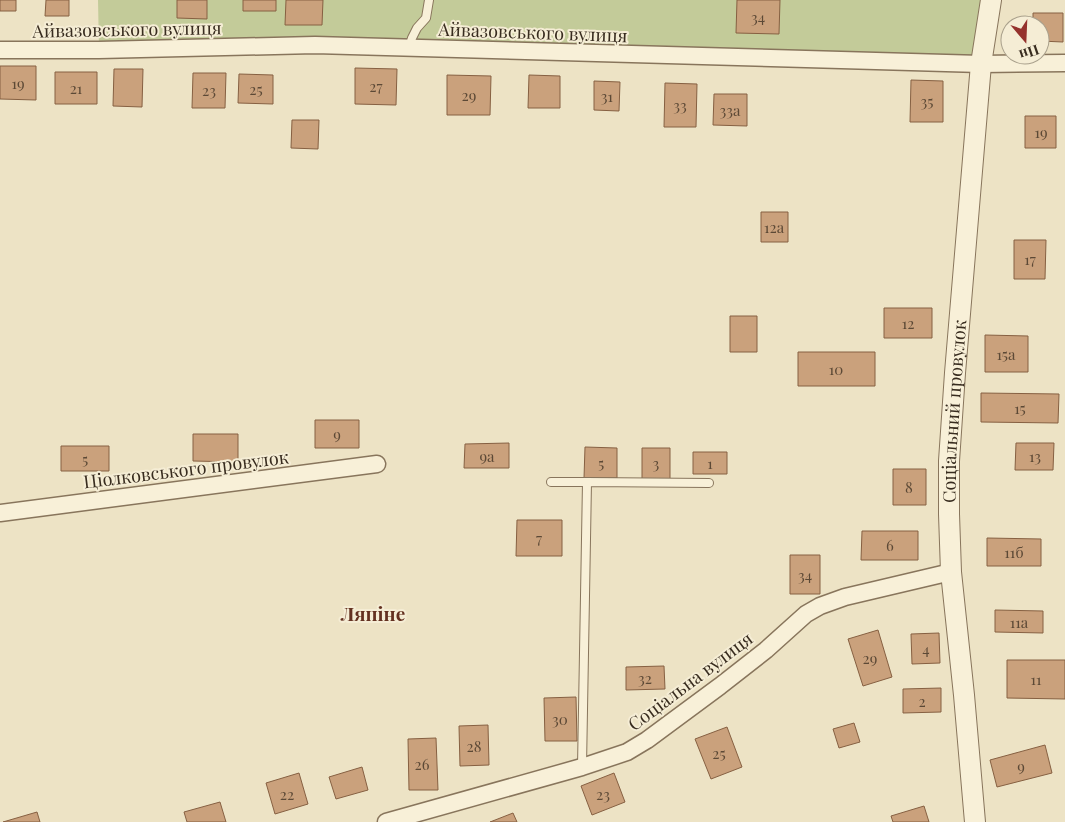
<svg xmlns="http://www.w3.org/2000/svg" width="1065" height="822" viewBox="0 0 1065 822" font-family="'Playfair Display',serif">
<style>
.green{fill:#c3cb99}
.building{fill:#caa17c;stroke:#866042}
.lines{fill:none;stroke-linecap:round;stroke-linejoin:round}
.service-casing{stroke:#88755c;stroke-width:10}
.minor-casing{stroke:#88755c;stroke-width:19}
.tertiary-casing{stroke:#88755c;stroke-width:22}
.service{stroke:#f8f0d8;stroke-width:8}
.minor{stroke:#f8f0d8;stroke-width:16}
.tertiary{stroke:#f8f0d8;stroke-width:20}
.labels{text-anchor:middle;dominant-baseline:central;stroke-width:4;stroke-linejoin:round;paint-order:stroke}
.number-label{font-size:15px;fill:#5c4936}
.street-label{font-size:18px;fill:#382c1f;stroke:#f5edd5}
.neighbourhood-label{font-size:19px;font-weight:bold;fill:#643120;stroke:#f5edd5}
</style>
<rect width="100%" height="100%" fill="#ede3c5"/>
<path class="green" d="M98,0H991L981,64L409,48L99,50Z"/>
<path class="building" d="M0,0H16V11H0Z
M46,0H69V16H45Z
M177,0H207V19L177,18Z
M243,0H276V11H243Z
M286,0H323L322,25H285Z
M737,0H780L779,34L736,33Z
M1033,13H1063V42L1040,41V25H1033Z
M0,66H36V100L0,99Z
M355,68L397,69L396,105L355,104Z
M114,69H143L142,107L113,106Z
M55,72H97V104H55Z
M193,73H226L225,108H192Z
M239,74L273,75V104L238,103Z
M447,75L491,76L490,115H447Z
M529,75L560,76V108H528Z
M911,80L943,81V122H910Z
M594,81L620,82L619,111L594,110Z
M665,83L697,84L696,127H664Z
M714,94H747V126L713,125Z
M1025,116H1056V148H1025Z
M292,120H319L318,149L291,148Z
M761,212H788V242H761Z
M1014,240H1046L1045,279H1014Z
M884,308H932V338H884Z
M730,316H757V352H730Z
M985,335L1028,336V372H985Z
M798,352H875V386H798Z
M981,393L1059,394L1058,423L981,422Z
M315,420H359V448H315Z
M193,434H238V462L193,461Z
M509,443V468H464L465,444Z
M1016,443H1054L1053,470H1015Z
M61,446H109V471H61Z
M585,447L617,448V478H584Z
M642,448H670V479H642Z
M693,452H727V474H693Z
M893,469H926V505H893Z
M517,520H562V556H516Z
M862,531H918V560H861Z
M987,538L1041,539V566H987Z
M790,555H820V594H790Z
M995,610L1043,611V633L995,632Z
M878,630L892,677L863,686L848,639Z
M939,633L940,663L912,664L911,634Z
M1007,660H1065V699L1007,698Z
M664,666L665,689L626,690V667Z
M941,688V712L903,713V689Z
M576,697L577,741H545L544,698Z
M854,723L860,742L839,748L833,729Z
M488,725L489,765L460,766L459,726Z
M727,727L742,767L711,779L695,739Z
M436,738L438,790H409L408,739Z
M1045,745L1052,773L997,787L990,760Z
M362,767L368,790L336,799L329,777Z
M299,773L308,804L275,814L266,783Z
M614,773L625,802L592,815L581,786Z
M220,802L226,822H187L184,812Z
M924,806L929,822H893L891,816Z
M37,812L40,822H3Z
M513,813L517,822H490Z"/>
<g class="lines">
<g class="service-casing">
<path id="service" d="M409,48L412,38L417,28L426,18L429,0
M551,482H587L582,767
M587,482L709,483"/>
</g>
<g class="minor-casing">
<path id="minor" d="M0,50H99L315,45L981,64L1065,63
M0,513L377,464
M386,822L582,767L627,752L647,740L720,686L766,650L806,614L820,606L845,597L951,572"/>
</g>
<g class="tertiary-casing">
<g id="tertiary">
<path id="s1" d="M975,822L964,695L951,572L949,514V461L955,373L981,64L991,0"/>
</g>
</g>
<use href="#service" class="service"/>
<use href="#minor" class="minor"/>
<use href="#tertiary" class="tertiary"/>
</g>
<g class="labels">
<g class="number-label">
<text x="758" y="17">34</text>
<text x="18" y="83">19</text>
<text x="376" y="86">27</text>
<text x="76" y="88">21</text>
<text x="256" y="89">25</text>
<text x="209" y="90">23</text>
<text x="469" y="95">29</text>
<text x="607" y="96">31</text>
<text x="927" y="101">35</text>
<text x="680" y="105">33</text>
<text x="730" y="110">33а</text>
<text x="1041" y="132">19</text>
<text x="774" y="227">12а</text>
<text x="1030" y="259">17</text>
<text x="908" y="323">12</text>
<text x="1006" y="354">15а</text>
<text x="836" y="369">10</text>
<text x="1020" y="408">15</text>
<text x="337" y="434">9</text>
<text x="487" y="456">9а</text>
<text x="1035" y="456">13</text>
<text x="85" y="459">5</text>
<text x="601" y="463">5</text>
<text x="656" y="463">3</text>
<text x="710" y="463">1</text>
<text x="909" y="487">8</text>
<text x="539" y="538">7</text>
<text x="890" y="545">6</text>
<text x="1014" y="552">11б</text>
<text x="805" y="575">34</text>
<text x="1019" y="622">11а</text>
<text x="926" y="649">4</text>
<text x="870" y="658">29</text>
<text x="645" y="678">32</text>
<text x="1036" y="679">11</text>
<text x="922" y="701">2</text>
<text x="560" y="719">30</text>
<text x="474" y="746">28</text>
<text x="719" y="753">25</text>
<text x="422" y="764">26</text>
<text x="1021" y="766">9</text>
<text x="287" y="794">22</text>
<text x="603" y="794">23</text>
</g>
<g class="street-label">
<text transform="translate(127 29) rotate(-1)">Айвазовського вулиця</text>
<text transform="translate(533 32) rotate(2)">Айвазовського вулиця</text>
<text stroke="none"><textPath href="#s1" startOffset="412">Соціальний провулок</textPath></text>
<text transform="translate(186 469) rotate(-7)">Ціолковського провулок</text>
<text transform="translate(690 681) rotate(-37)">Соціальна вулиця</text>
</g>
<g class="neighbourhood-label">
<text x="373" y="613">Ляпіне</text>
</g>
</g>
<g transform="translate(1025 40) rotate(161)"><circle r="24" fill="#f5edd5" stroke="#a9a08c"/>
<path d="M0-4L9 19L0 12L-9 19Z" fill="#95322d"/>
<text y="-8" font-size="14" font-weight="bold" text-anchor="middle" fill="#382c1f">Пн</text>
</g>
</svg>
